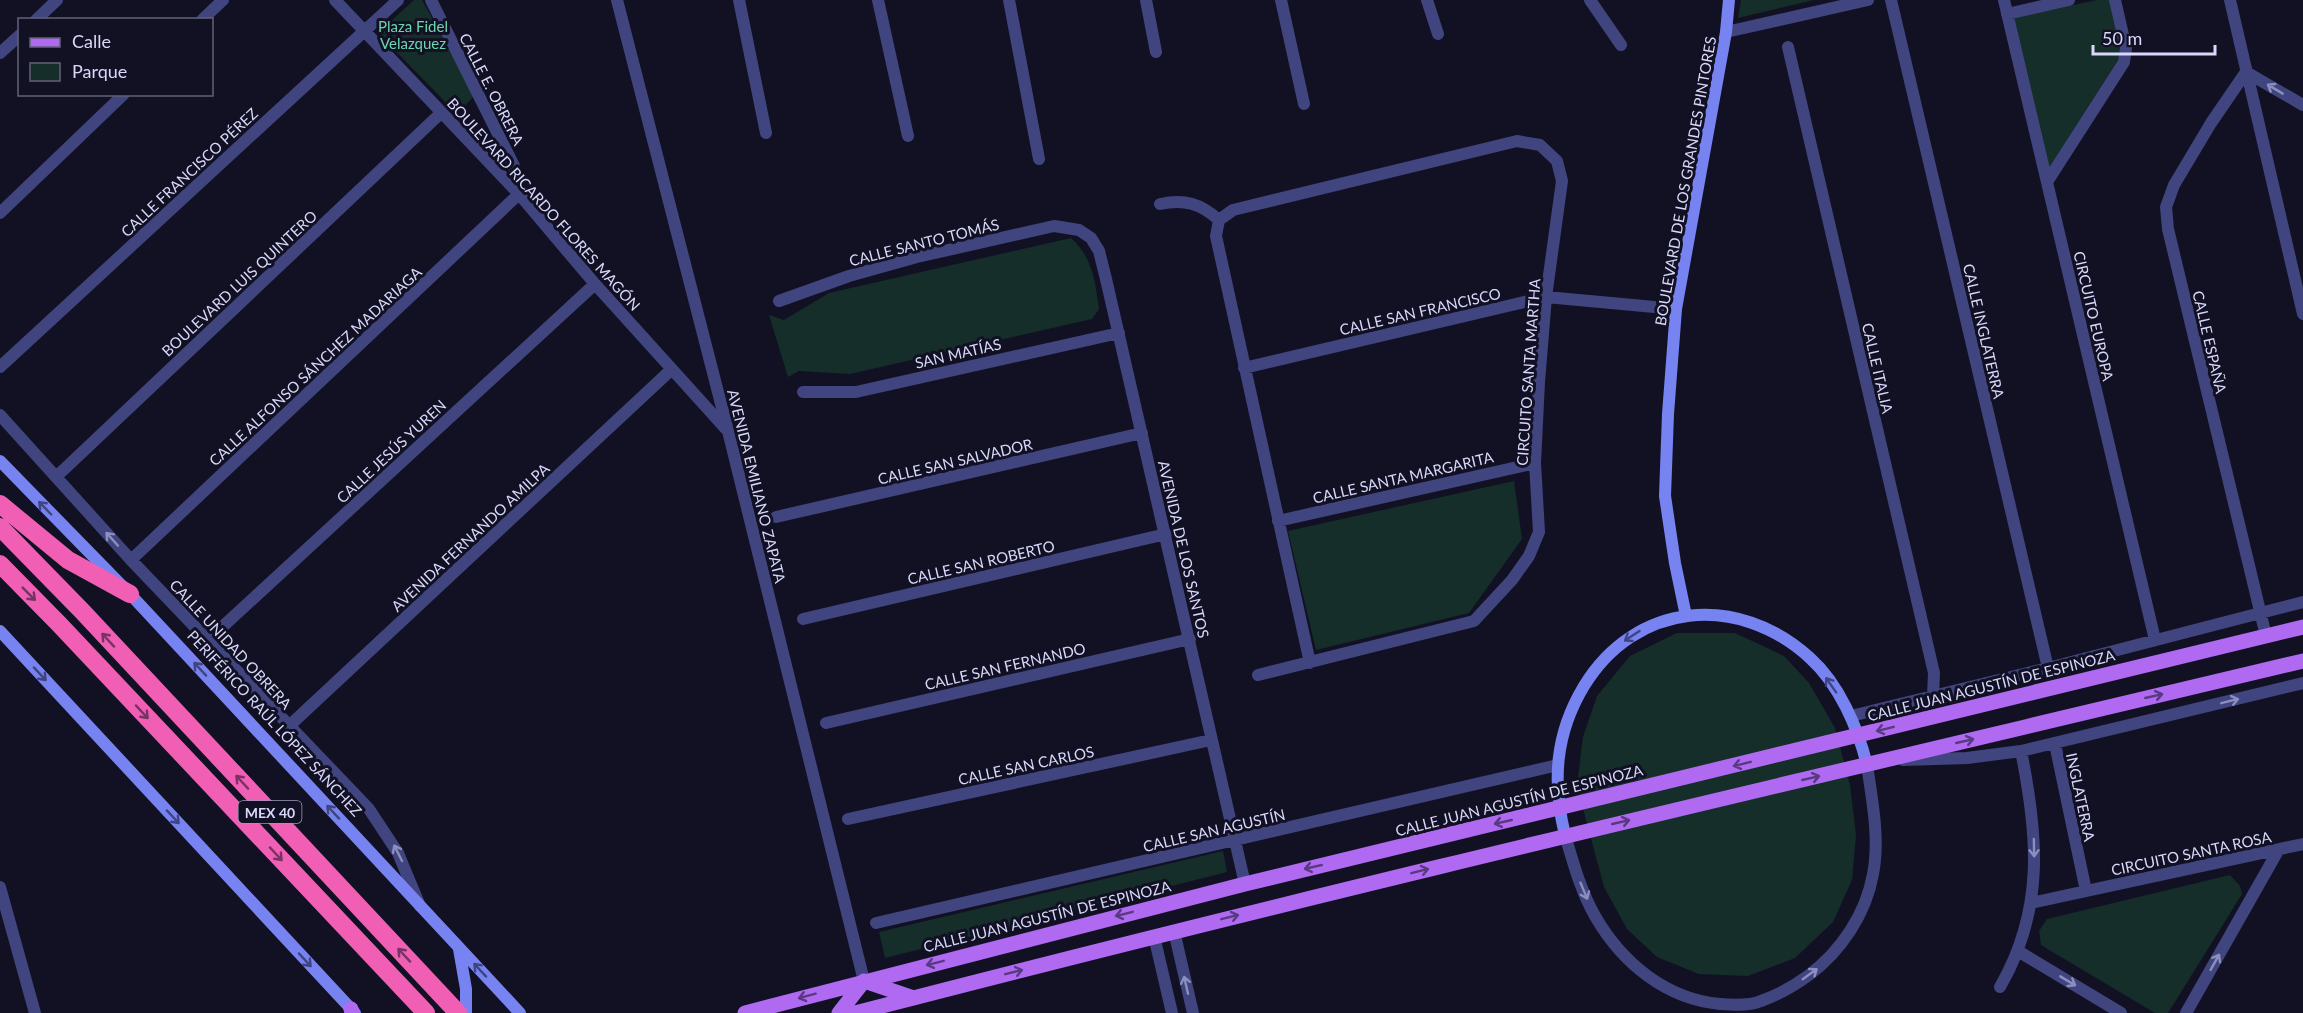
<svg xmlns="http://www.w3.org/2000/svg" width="2303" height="1013" viewBox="0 0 2303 1013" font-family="Lato,sans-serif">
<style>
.green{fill:#152e2a}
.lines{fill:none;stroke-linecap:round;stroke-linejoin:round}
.street{stroke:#41457f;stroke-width:12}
.secondary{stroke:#7883f2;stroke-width:12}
.primary{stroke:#af6af1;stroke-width:15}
.highway{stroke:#f05fb4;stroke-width:18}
.oneway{stroke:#8c8ebd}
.oneway2{stroke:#404481}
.oneway3{stroke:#763465}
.oneway4{stroke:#593980}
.labels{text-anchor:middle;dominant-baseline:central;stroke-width:6;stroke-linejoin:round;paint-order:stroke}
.shield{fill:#121124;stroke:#9d9cba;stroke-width:1.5}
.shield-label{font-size:14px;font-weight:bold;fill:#d8d8fb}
.park-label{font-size:15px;fill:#6bd5ae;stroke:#121124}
.street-label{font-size:15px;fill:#d8d8fb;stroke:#121124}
</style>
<rect width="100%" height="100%" fill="#121124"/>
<path class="green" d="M414,0H422L475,95L457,114L378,33Z
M1741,0H1814L1738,18Z
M2097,0H2110L2121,55L2049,168L2013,18Z
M1071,238C1093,258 1095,281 1099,309L1092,319L850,374L799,371L788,377L769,315L784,320L829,293Z
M1514,481L1522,539L1469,613L1316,650L1288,531Z
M1677,633H1735L1784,656L1809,683L1835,728L1850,785L1856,835L1852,880L1833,922L1795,958L1748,976L1699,974L1657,957L1627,929L1604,887L1577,786L1583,737L1597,696L1630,656Z
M1223,851L1227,872L885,958L879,932Z
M2230,875L2240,886L2242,894L2168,1013H2155L2041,945L2039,931L2047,919Z"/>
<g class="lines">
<path class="street" d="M335,0L519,194L595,284L726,429
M617,0L728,431L864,981
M739,0L766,133
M878,0L908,136
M1009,0L1039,159
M1146,0L1156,52
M1281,0L1304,104
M1427,0L1438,34
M1590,0L1621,45
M1891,0L2048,668
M2004,0L2155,640
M2230,0L2303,314
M2007,14L2069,0
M36,20L57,0
M202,20L223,0
M1726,32L1868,0
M1788,47L1934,673L1933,696
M0,53L20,35
M2047,182L2124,62L2126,48L2115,0
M1160,204C1184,199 1200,203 1219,220
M0,213L124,94
M779,301L849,276L917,257L1054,226L1079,230L1091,238L1099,251L1106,279L1245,884
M0,367L398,0
M1244,368L1546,297L1676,309
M803,392H856L1119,333
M0,415L131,560L369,809L398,853L420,906
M56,477L442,112
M776,517L1142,433
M1278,521L1535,463
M131,560L519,194L514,166L431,0
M803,619L1166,534
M2266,636L2168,229L2166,207L2174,185L2211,123L2246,72L2303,105
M207,641L595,284
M1258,675L1474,621L1512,580L1529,556L1539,532L1535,463L1539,382L1546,297L1562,181L1557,161L1540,145L1517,141L1233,210L1219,220L1216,236L1310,663
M1851,716L2048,668L2303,602
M826,723L1190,639
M288,727L672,369
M2055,744L2086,891
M1903,760L1967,758L2021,751L2303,683
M848,819L1211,740
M1565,835C1573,862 1581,892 1595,916C1622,963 1666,999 1720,1004C1733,1005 1749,1006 1761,1001C1778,995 1794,986 1809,975C1841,951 1866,914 1873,874C1880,839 1872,800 1867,765
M0,887L35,1013
M2031,903L2303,844
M876,923L1558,765
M1174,931L1193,1013
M1154,936L1172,1013
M2018,951L2121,1013
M2000,987C2045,909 2038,835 2021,751
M2186,1013L2279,849"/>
<path class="secondary" d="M0,461L130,594L520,1013
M1686,616L1675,563L1665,496L1668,414L1676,309L1726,32L1729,0
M0,631L355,1013
M1565,835C1552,782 1555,734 1584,686C1635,602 1738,592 1810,658C1839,684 1858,728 1867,765
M459,949L466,989V1013"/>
<path class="primary" d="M864,981L914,998
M351,1009L352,1013
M745,1013L1245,884L2303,627
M839,1013L864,981
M855,1013C1336,888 1820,776 2303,661"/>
<path class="highway" d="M0,504L68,560L130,594
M0,527L82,611L458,1013
M0,564L59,624L426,1013"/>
</g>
<defs><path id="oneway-shaft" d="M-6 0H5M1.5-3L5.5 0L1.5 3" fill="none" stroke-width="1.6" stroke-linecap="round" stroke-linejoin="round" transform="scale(1.5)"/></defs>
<g class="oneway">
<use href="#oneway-shaft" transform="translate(2275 89) rotate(-149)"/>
<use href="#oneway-shaft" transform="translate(112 539) rotate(-132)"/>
<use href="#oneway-shaft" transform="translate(2230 701) rotate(-14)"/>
<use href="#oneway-shaft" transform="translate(2034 848) rotate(89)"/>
<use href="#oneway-shaft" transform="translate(398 853) rotate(-117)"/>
<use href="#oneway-shaft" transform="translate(1584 891) rotate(67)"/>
<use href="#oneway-shaft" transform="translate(2215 962) rotate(-61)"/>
<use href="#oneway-shaft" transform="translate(1810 974) rotate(-36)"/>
<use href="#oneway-shaft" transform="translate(2068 981) rotate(31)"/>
<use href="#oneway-shaft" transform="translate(1186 985) rotate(-103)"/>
</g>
<g class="oneway2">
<use href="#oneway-shaft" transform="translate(45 508) rotate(-134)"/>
<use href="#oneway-shaft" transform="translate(1632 636) rotate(147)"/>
<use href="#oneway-shaft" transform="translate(200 669) rotate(-133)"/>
<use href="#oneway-shaft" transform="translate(40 674) rotate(47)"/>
<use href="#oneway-shaft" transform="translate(1831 685) rotate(-125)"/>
<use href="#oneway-shaft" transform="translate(333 812) rotate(-133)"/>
<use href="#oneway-shaft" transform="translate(173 817) rotate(47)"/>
<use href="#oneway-shaft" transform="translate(305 960) rotate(47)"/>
<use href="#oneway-shaft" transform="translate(480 970) rotate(-133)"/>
</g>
<g class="oneway3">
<use href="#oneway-shaft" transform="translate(29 594) rotate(45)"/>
<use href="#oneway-shaft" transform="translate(108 640) rotate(-133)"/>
<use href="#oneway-shaft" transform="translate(142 712) rotate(47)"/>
<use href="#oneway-shaft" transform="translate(242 782) rotate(-133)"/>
<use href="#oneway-shaft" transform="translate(276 854) rotate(47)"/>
<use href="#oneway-shaft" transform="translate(404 955) rotate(-133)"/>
</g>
<g class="oneway4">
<use href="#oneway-shaft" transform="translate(2154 696) rotate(-13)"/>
<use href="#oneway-shaft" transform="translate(1885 729) rotate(166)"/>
<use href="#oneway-shaft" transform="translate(1965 741) rotate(-13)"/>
<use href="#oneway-shaft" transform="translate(1742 764) rotate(166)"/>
<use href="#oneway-shaft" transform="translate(1811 778) rotate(-13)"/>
<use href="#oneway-shaft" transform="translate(1503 822) rotate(167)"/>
<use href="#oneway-shaft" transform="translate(1621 822) rotate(-13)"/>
<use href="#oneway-shaft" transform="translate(1313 867) rotate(167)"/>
<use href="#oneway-shaft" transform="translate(1420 871) rotate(-14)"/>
<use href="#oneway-shaft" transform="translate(1124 914) rotate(166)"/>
<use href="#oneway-shaft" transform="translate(1230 917) rotate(-14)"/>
<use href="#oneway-shaft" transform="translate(935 963) rotate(166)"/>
<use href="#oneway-shaft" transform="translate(1014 972) rotate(-14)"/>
<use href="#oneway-shaft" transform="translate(807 996) rotate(165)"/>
</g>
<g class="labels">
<rect class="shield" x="238.5" y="801" width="63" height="22" rx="4.5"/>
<g class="shield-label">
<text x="270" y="812">MEX 40</text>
</g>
<g class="park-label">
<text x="413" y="26">Plaza Fidel<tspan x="413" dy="17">Velazquez</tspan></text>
</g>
<g class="street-label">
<text transform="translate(492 89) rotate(63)">CALLE E. OBRERA</text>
<text transform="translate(189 172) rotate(-43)">CALLE FRANCISCO PÉREZ</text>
<text transform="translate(1685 181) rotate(-80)">BOULEVARD DE LOS GRANDES PINTORES</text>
<text transform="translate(544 204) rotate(48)">BOULEVARD RICARDO FLORES MAGÓN</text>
<text transform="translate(924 242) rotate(-14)">CALLE SANTO TOMÁS</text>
<text transform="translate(239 283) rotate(-43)">BOULEVARD LUIS QUINTERO</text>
<text transform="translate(1420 311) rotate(-13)">CALLE SAN FRANCISCO</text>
<text transform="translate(2094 316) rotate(77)">CIRCUITO EUROPA</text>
<text transform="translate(1984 331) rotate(77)">CALLE INGLATERRA</text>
<text transform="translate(2210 342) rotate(77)">CALLE ESPAÑA</text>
<text transform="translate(958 353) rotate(-13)">SAN MATÍAS</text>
<text transform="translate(315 366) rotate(-43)">CALLE ALFONSO SÁNCHEZ MADARIAGA</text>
<text transform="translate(1878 368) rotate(77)">CALLE ITALIA</text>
<text transform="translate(1528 372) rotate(-86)">CIRCUITO SANTA MARTHA</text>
<text transform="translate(391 451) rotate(-43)">CALLE JESÚS YUREN</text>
<text transform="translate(955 461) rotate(-13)">CALLE SAN SALVADOR</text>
<text transform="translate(1403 477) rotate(-13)">CALLE SANTA MARGARITA</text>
<text transform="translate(757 486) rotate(76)">AVENIDA EMILIANO ZAPATA</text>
<text transform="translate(470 537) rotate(-43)">AVENIDA FERNANDO AMILPA</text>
<text transform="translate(1184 549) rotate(77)">AVENIDA DE LOS SANTOS</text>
<text transform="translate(981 562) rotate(-13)">CALLE SAN ROBERTO</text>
<text transform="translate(231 644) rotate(47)">CALLE UNIDAD OBRERA</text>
<text transform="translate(1005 666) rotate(-13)">CALLE SAN FERNANDO</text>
<text transform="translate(1991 685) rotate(-14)">CALLE JUAN AGUSTÍN DE ESPINOZA</text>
<text transform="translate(275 723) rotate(47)">PERIFÉRICO RAÚL LÓPEZ SÁNCHEZ</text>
<text transform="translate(1026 765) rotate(-12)">CALLE SAN CARLOS</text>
<text transform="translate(2081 797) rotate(78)">INGLATERRA</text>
<text transform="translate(1519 800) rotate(-14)">CALLE JUAN AGUSTÍN DE ESPINOZA</text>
<text transform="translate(1214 830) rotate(-13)">CALLE SAN AGUSTÍN</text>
<text transform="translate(2191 853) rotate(-12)">CIRCUITO SANTA ROSA</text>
<text transform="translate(1047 916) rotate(-14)">CALLE JUAN AGUSTÍN DE ESPINOZA</text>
</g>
</g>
<rect x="18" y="18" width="195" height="78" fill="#121124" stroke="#61617a" stroke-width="1.5"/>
<rect x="30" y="38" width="30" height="9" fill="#af6af1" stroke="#61617a" stroke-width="1.5"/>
<text x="72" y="48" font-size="18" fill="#d8d8fb">Calle</text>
<rect x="30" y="63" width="30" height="18" fill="#152e2a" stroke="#61617a" stroke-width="1.5"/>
<text x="72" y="78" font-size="18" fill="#d8d8fb">Parque</text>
<path d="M2093 45v9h122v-9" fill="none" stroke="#d8d8fb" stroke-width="3"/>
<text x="2102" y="45" font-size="18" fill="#d8d8fb" stroke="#121124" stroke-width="4.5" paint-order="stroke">50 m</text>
</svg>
